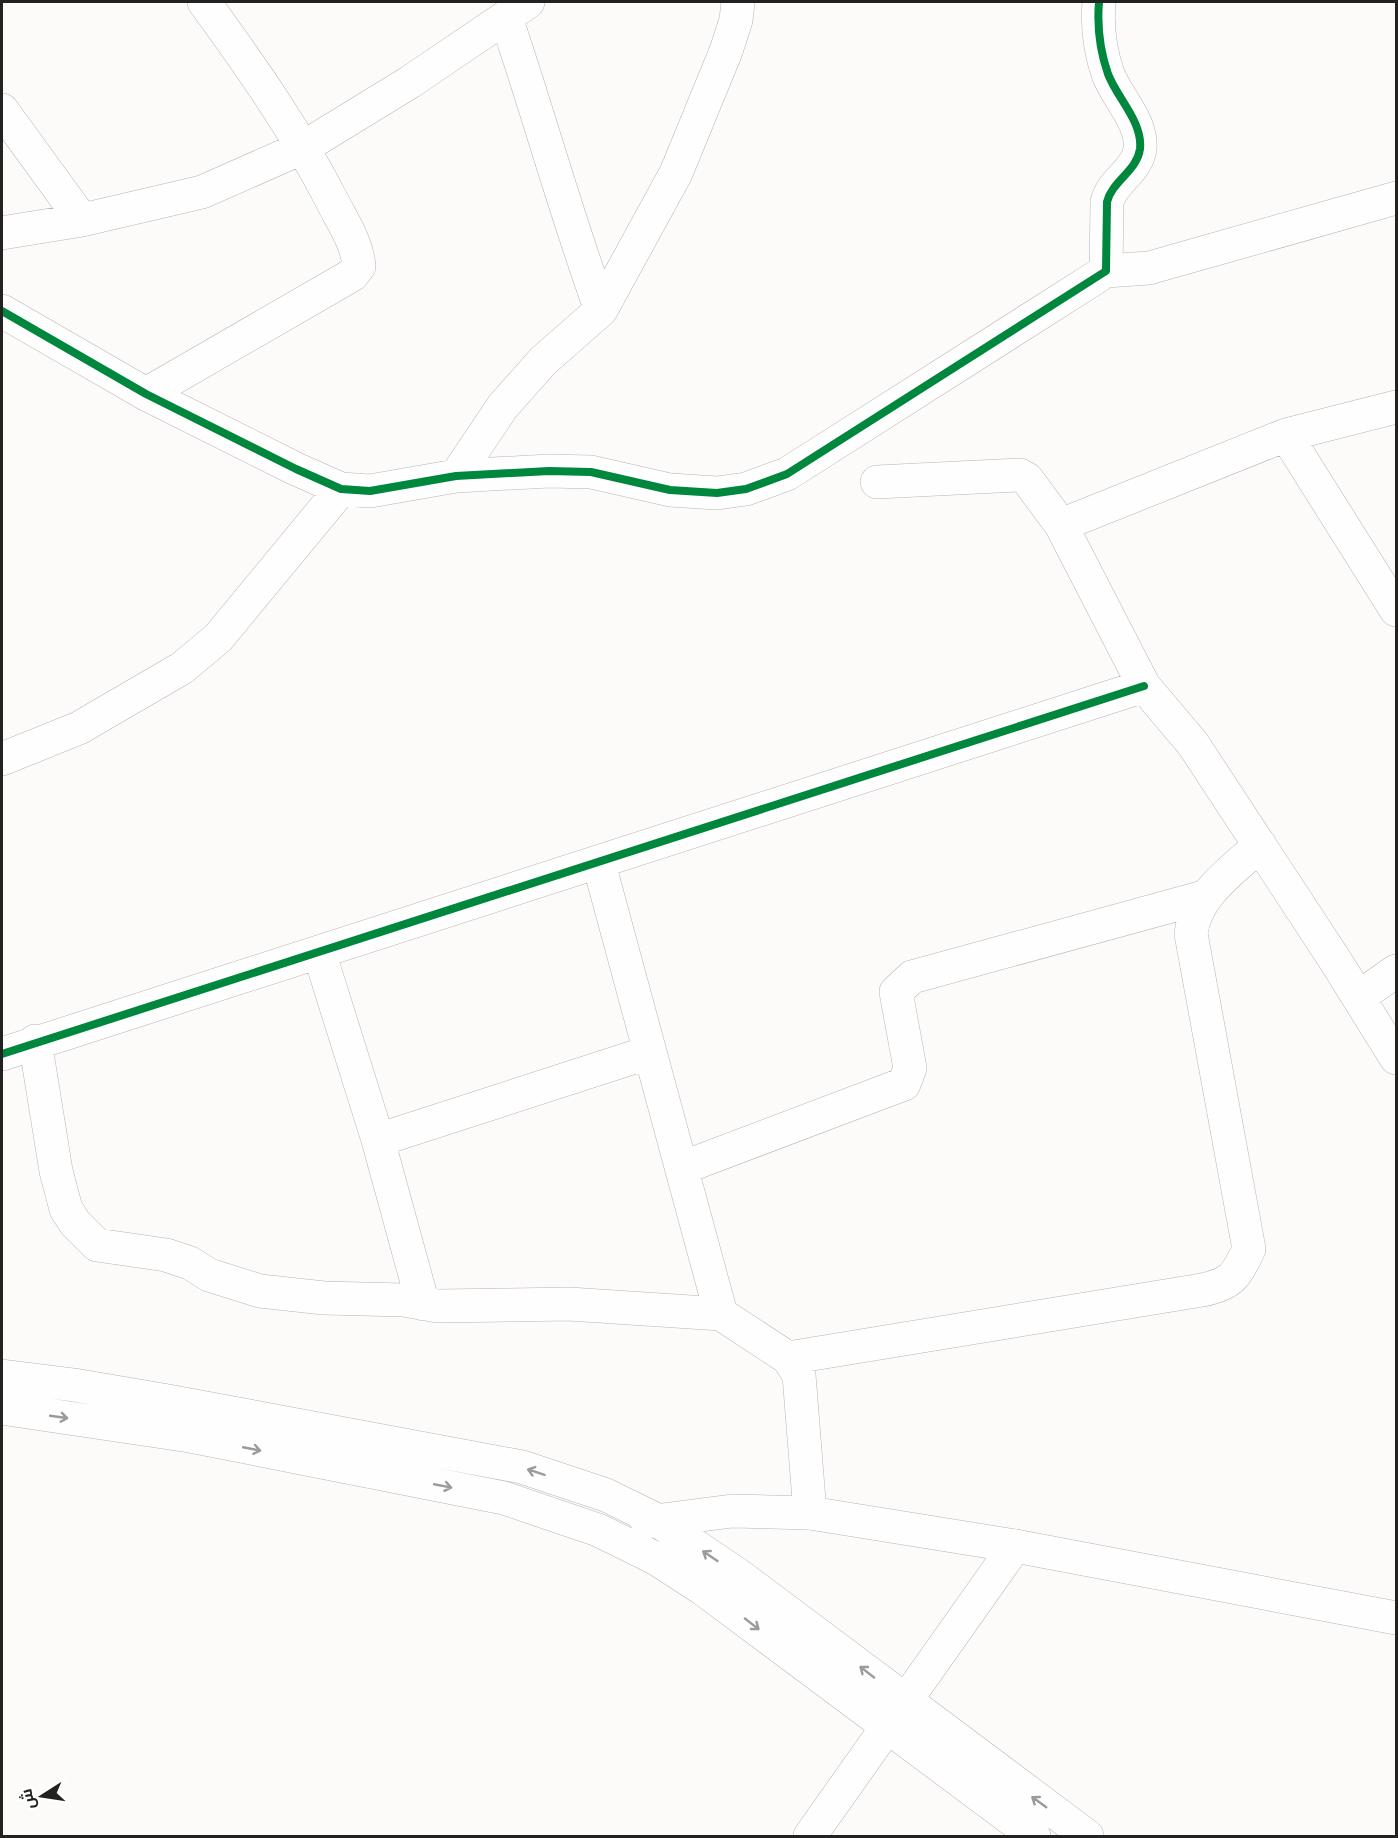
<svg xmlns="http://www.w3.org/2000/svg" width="1398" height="1838" viewBox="0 0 1398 1838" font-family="'Golos Text',Cairo,sans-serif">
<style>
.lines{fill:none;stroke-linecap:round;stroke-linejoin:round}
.minor-casing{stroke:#b7b5b4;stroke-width:34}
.secondary-casing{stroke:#b7b5b4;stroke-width:34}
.minor{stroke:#fffefe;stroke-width:33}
.secondary{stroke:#fffefe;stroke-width:33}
.cycleway-casing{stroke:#fff;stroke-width:11}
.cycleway{stroke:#00873e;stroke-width:8}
.oneway{stroke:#9c9b9a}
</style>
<rect width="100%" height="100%" fill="#fdfbf9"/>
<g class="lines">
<g class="minor-casing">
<path id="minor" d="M506,18C539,115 566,214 601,310
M2,110L82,220
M2,233L82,220L202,192L304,147L410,82L528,2
M1106,271L1149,268L1396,198
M2,311L146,394L296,469L341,489L370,491L456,476L549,471L591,472L670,490L717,493L746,489L787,474L1106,271L1107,202C1112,181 1137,171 1140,149C1143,122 1117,98 1108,74C1100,51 1097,26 1099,2
M146,394L352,275L359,266C357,242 342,221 331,199C295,129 250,65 204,2
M1396,407L1286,435L1061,525L1144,686L1193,744L1335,960L1396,1058
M1286,435L1396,610
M456,476L503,406L543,361L601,310L676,173L726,51L736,20L738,2
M877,482L1020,475L1027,479L1061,525
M2,759L79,728L182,668L218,638L341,489
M599,864L721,1314
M319,952L378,1140L423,1304
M1359,997L1396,971
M35,1041L56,1171L66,1209L75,1223L97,1245L166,1255L190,1263L209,1275L260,1291L324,1298L403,1300L438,1306L569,1304L721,1314L788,1358L799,1375L810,1513
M2,1054L1144,686
M378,1140L650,1052
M682,1168L904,1084L910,1068L896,992L912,977L1204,897
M788,1358L1202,1290C1232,1284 1236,1276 1249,1249L1191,934C1195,895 1233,870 1260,845
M810,1836L1015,1546"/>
</g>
<g class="secondary-casing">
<path id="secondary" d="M2,1376L74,1385L168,1401L522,1467L606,1495L657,1520L737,1574L1087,1836
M2,1408L190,1436L504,1498L598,1530L655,1558L703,1589L1034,1836
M647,1522L732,1511L810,1513L1015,1546L1396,1618"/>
</g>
<use href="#minor" class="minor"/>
<use href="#secondary" class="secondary"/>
<g class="cycleway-casing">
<path id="cycleway" d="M2,311L146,394L296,469L341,489L370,491L456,476L549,471L591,472L670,490L717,493L746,489L787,474L1106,271L1107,202C1112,181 1137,171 1140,149C1143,122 1117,98 1108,74C1100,51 1097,26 1099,2
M2,1054L1144,686"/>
</g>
<use href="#cycleway" class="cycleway"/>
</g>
<defs><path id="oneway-shaft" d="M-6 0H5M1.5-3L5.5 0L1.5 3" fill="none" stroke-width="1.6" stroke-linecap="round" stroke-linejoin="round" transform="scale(1.5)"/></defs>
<g class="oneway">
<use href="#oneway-shaft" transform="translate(59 1417) rotate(8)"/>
<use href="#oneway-shaft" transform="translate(252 1449) rotate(11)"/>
<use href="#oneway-shaft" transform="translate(536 1472) rotate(-162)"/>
<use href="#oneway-shaft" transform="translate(443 1486) rotate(11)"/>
<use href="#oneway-shaft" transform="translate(710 1556) rotate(-146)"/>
<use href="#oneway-shaft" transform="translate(752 1624) rotate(38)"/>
<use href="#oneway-shaft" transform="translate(867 1672) rotate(-142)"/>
<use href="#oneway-shaft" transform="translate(1039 1802) rotate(-144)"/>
</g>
<rect width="1398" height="1838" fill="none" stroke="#242220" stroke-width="6"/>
<g transform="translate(42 1796) rotate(258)" stroke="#ffffff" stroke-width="4.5" paint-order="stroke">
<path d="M0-4.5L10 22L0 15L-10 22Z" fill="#242220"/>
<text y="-9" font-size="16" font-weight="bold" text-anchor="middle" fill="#242220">ش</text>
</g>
</svg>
